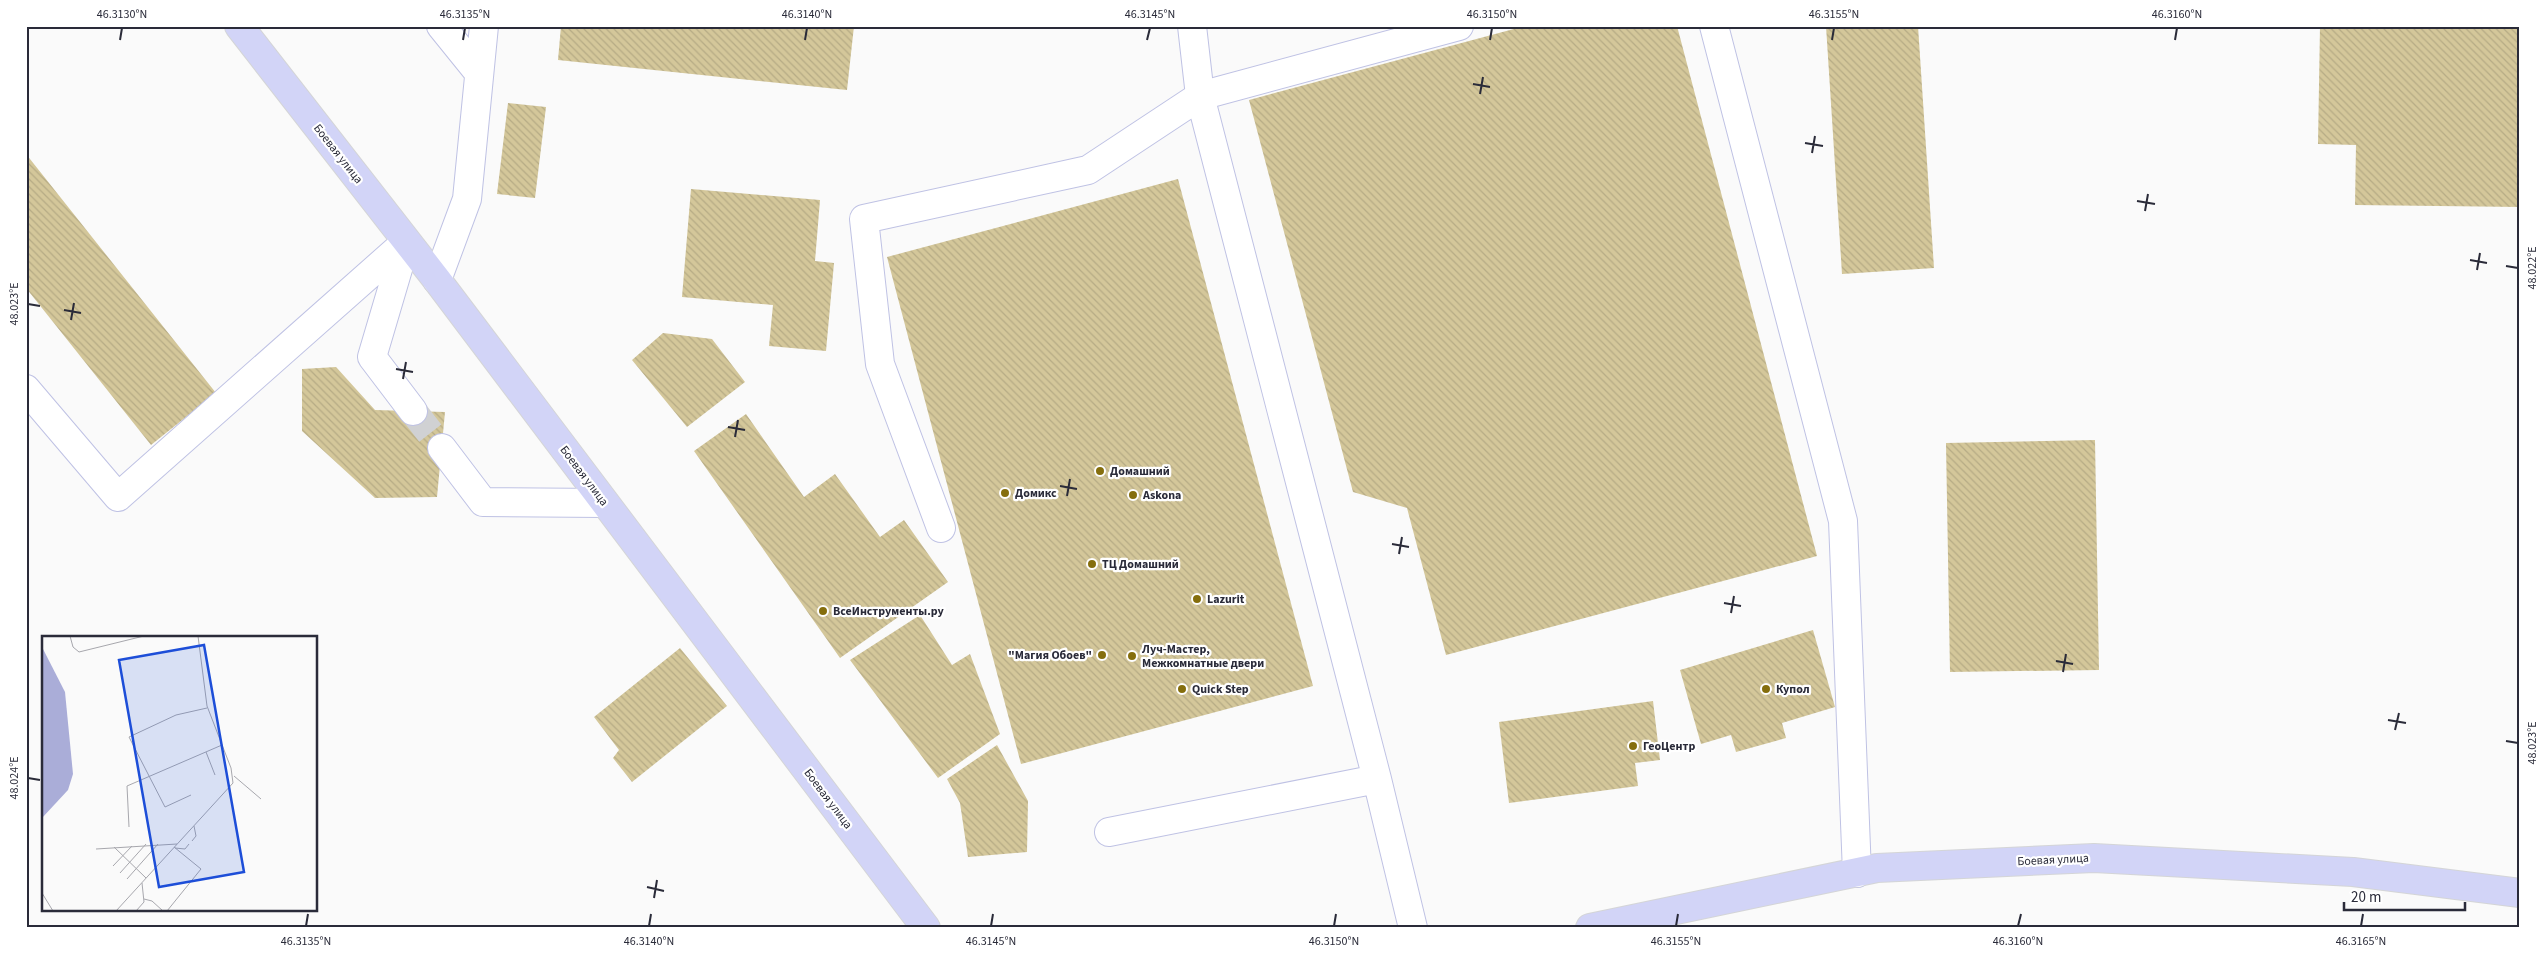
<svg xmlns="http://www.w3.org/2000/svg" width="2546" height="954" viewBox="0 0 2546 954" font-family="'Source Sans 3',sans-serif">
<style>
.building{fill:url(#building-back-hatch)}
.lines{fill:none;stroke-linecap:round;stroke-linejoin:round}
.minor-tunnel{stroke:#d0d1d3;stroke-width:28;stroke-dasharray:28 14;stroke-linecap:butt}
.minor-casing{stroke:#bfc2e4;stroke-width:30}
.major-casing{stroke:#d4d5d7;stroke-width:30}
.minor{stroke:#fff;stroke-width:28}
.major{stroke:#d2d4f7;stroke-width:28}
.ticks{fill:none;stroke:#2a2b39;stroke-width:2}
.poi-dot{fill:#856e0d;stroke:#fff;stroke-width:2}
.labels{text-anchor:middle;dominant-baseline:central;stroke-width:4.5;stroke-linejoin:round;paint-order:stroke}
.street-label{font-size:12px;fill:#2a2b39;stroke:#fff}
.poi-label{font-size:12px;font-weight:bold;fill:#2a2b39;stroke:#fff;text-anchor:start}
.inset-road{fill:none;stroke:#a7a7ad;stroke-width:1}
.view{fill:#1d4ed8;fill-opacity:0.15;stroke:#1d4ed8;stroke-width:2.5}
.inset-edge{fill:none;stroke:#2a2b39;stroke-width:2.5}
.neatline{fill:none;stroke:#2a2b39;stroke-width:2}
.ticks-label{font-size:12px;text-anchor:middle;fill:#2a2b39}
</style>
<defs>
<pattern id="building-back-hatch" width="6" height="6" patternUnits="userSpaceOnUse" patternTransform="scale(1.25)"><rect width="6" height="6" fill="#d4c79a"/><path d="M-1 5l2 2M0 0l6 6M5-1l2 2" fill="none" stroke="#b6ab85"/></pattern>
</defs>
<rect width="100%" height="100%" fill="#fafafa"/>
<path class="building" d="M561,26H854L847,90L558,60Z
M1525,26H1677L1817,556L1446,655L1407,508L1353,492L1249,100Z
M1826,26H1918L1934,268L1842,274Z
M2320,26H2520V207L2355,205L2356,145L2318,144Z
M508,103L546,107L535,198L497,194Z
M26,154L216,393L151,445L26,288Z
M1178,179L1313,686L1021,764L887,257Z
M691,189L820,200L815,261L834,263L826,351L769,346L773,305L682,297Z
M663,333L712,339L745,382L687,427L632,360Z
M336,367L375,410L445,412L437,497L375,498L302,431V369Z
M746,414L804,497L835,474L880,537L904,520L948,582L840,658L694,451Z
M2095,440L2099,670L1950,672L1946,443Z
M920,615L952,665L970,654L1000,734L938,778L850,660Z
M1813,630L1835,707L1782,723L1786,738L1736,752L1731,735L1701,744L1680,670Z
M680,648L727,706L632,782L613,758L619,750L594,717Z
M1653,701L1660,760L1635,763L1638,786L1509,803L1499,722Z
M997,745L1028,801L1027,852L968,857L960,803L947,779Z"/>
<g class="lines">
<path class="minor-tunnel" d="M413,411L442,448"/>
<g class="minor-casing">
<path id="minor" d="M441,26L479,73
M1192,26L1200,96L1377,779L1413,928
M1714,26L1843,521L1857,873
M406,242L372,357L413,411
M437,280L467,199L484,26
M26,389L118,497L406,242
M442,448L483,502L604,503
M941,528L880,364L864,219L1088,170L1200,96L1459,26
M1109,832L1377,779"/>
</g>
<g class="major-casing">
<path id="major" d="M239,26L437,280L926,928
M1590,928L1877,868L2094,858L2353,872L2520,893"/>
</g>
<use href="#minor" class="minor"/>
<use href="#major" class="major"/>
</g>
<path class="ticks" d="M120,40L122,28M463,40L465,28M805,40L807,28M1147,40L1150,28M1490,40L1492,28M1832,40L1834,28M2175,40L2177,28M1473,84L1490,87M1480,94L1483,77M1805,143L1823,146M1812,153L1815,136M2137,201L2155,204M2145,211L2148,194M2470,260L2487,263M2506,266L2518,268M2477,270L2480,253M28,304L40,306M64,310L81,313M71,320L74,303M396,369L413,372M403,379L406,362M728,427L745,430M735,437L738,420M1060,486L1077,489M1067,496L1070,479M1392,544L1409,547M1399,554L1402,537M1724,603L1741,606M1731,613L1734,596M2056,661L2073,664M2063,672L2066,654M2388,720L2406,723M2395,730L2399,713M2506,741L2518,743M28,778L40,780M647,887L664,891M654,898L657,880M306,926L308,914M649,926L651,914M991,926L993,914M1334,926L1336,914M1676,926L1678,914M2018,926L2021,914M2361,926L2363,914"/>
<g class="poi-dot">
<circle cx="1100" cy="471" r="5"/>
<circle cx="1005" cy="493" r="5"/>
<circle cx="1133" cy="495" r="5"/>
<circle cx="1092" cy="564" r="5"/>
<circle cx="1197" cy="599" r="5"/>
<circle cx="823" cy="611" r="5"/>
<circle cx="1102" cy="655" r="5"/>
<circle cx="1132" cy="656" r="5"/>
<circle cx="1182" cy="689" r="5"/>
<circle cx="1766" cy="689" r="5"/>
<circle cx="1633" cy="746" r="5"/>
</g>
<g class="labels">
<g class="street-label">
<text transform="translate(338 154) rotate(52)">Боевая улица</text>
<text transform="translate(584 476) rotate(53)">Боевая улица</text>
<text transform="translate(828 799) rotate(53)">Боевая улица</text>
<text transform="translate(2053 860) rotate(-3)">Боевая улица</text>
</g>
<g class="poi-label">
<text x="1110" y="471">Домашний</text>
<text x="1015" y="493">Домикс</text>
<text x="1143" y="495">Askona</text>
<text x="1102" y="564">ТЦ Домашний</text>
<text x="1207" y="599">Lazurit</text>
<text x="833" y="611">ВсеИнструменты.ру</text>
<text x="1142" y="649">Луч-Мастер,<tspan x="1142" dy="14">Межкомнатные двери</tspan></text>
<text x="1092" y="655" text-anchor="end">"Магия Обоев"</text>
<text x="1192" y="689">Quick Step</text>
<text x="1776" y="689">Купол</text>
<text x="1643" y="746">ГеоЦентр</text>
</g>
</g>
<g transform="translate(42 636)">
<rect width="275" height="275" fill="#fafafa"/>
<path d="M0,11L23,56L31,138L26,154L0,182Z" fill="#aaadd8"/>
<path class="inset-road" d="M28,0L31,11L37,16L102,0M164,116L173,139M192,140L219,163M149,159L123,171L87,101L134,79L165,72M87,191L85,150L180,109M150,205L154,200L152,190M72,211L104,242M133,212L143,213L147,208M54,213L135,208M71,230L90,210M78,237L104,208M85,243L116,208M0,257L11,275M102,263L110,265L121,275M74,275L191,147L189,132L165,70L156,0M94,275L102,266L100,247M125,275L159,233L132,211"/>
<path class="view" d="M162,9L202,236L117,251L77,24Z"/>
<rect width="275" height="275" class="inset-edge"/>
</g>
<rect width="2546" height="954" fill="none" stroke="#ffffff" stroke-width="55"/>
<path d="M2344 902v8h121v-8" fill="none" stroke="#2a2b39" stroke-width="2.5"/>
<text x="2351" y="902" font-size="15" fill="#2a2b39" stroke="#ffffff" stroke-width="4" paint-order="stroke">20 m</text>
<rect x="28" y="28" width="2490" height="898" class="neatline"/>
<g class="ticks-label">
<text x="122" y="18">46.3130°N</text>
<text x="465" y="18">46.3135°N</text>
<text x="807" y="18">46.3140°N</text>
<text x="1150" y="18">46.3145°N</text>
<text x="1492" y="18">46.3150°N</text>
<text x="1834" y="18">46.3155°N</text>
<text x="2177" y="18">46.3160°N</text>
<text transform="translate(2532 268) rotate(-90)" y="4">48.022°E</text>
<text transform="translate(14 304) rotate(-90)" y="4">48.023°E</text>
<text transform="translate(2532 743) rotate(-90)" y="4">48.023°E</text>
<text transform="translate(14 778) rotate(-90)" y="4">48.024°E</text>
<text x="306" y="945">46.3135°N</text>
<text x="649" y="945">46.3140°N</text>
<text x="991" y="945">46.3145°N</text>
<text x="1334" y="945">46.3150°N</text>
<text x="1676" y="945">46.3155°N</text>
<text x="2018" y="945">46.3160°N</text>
<text x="2361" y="945">46.3165°N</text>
</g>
</svg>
